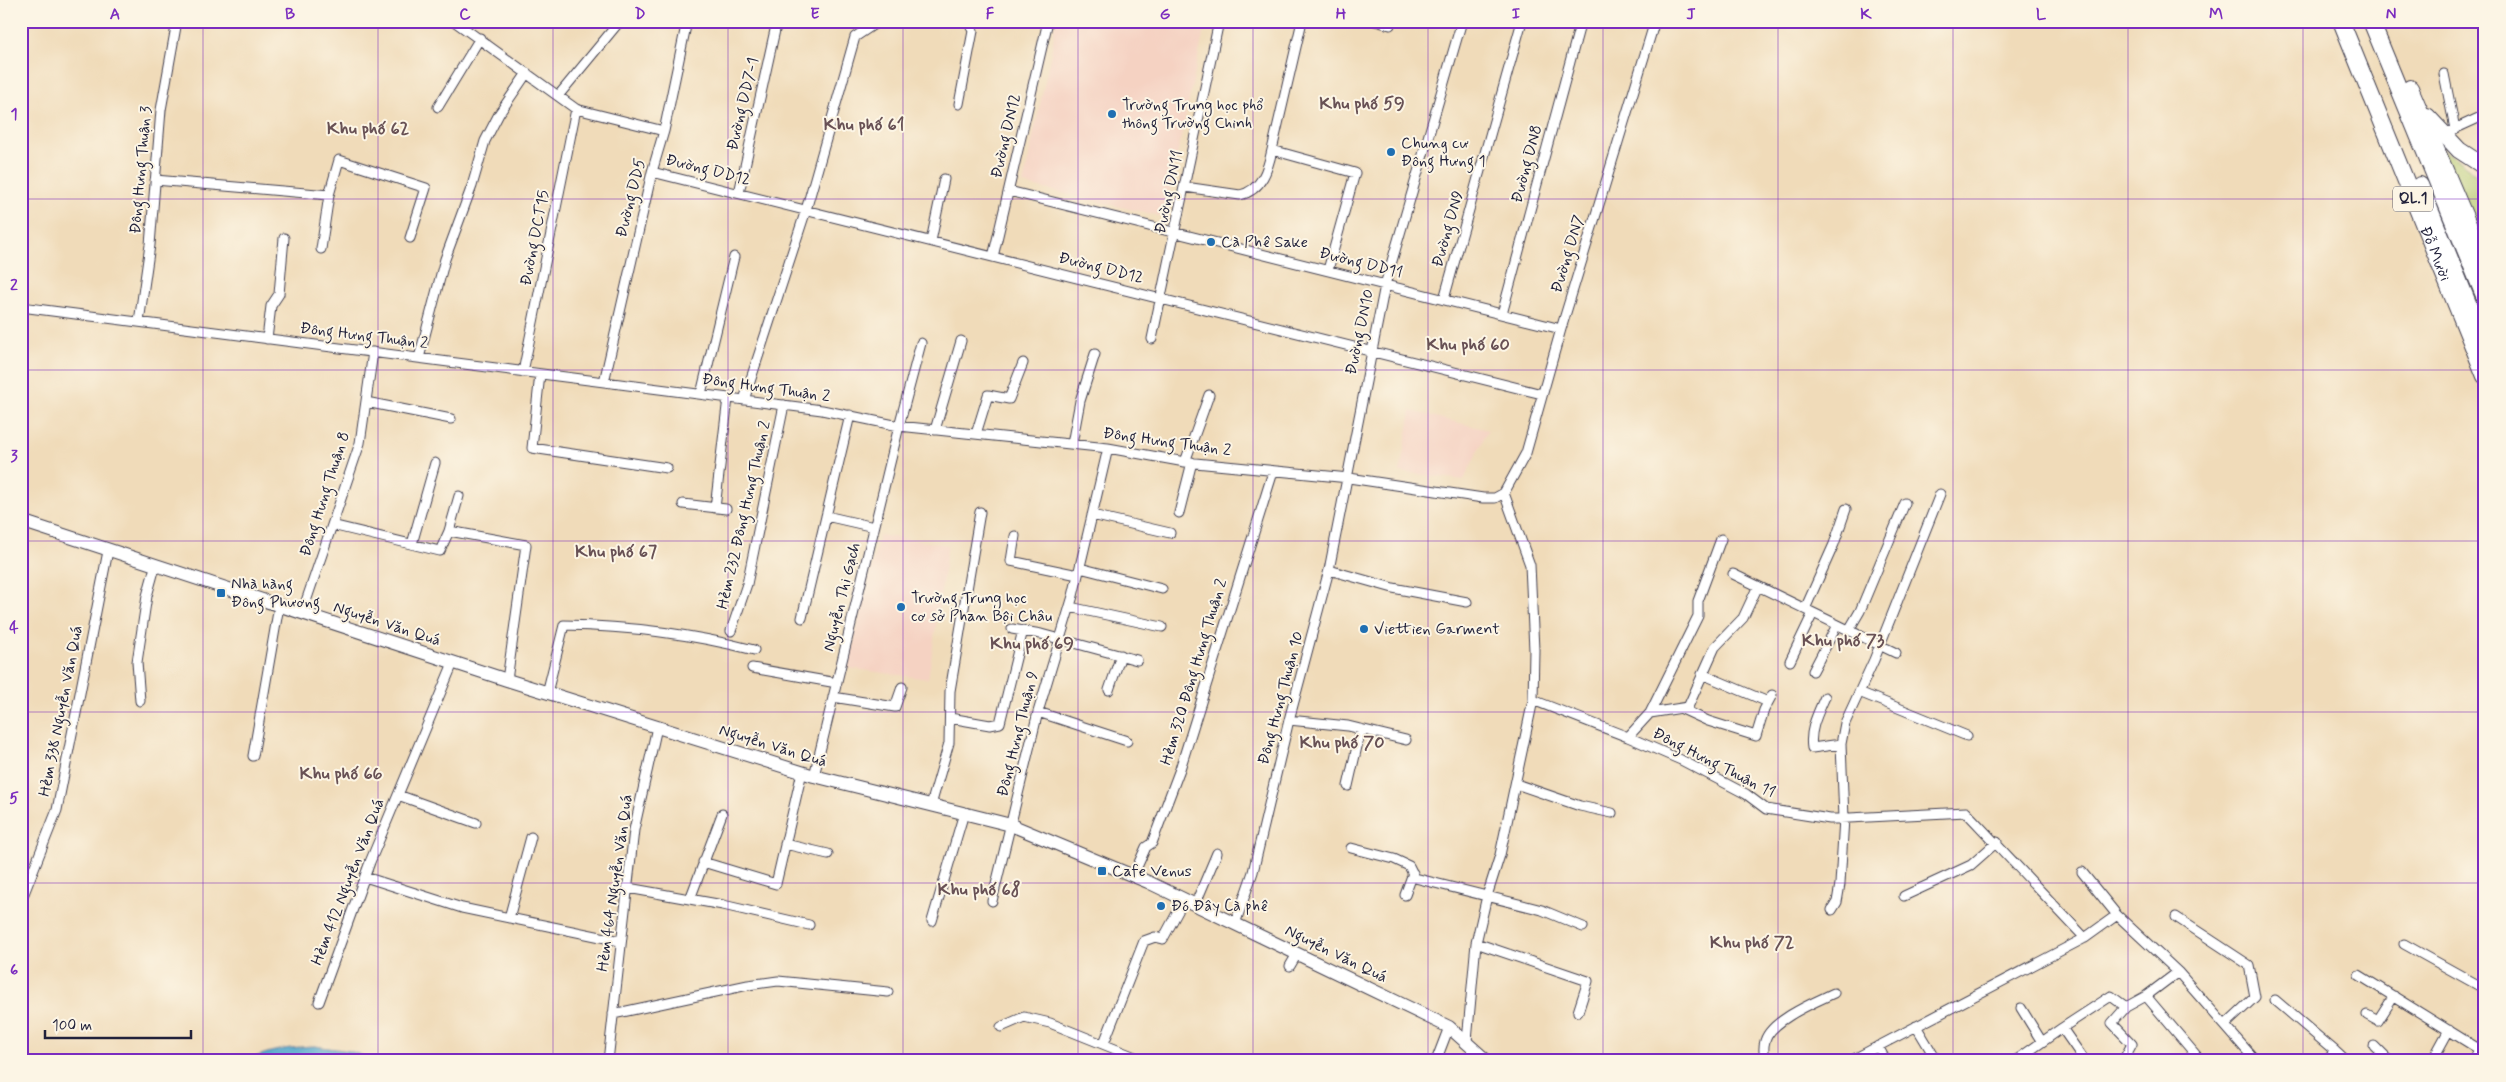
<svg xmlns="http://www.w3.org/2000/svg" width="2506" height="1082" viewBox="0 0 2506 1082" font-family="Mynerve,sans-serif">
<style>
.built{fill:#f5d2c2}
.green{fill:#b2c86d;stroke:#6a7554}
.water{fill:#50a6cc;stroke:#396484}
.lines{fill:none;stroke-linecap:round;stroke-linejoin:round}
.street-casing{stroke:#413e4e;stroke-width:11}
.secondary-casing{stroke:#413e4e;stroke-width:14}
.highway-casing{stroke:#413e4e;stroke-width:18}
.street{stroke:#fff;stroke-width:9}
.secondary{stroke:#fff;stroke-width:12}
.highway{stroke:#fff;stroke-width:16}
.grid{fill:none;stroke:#7b2cbf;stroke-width:1;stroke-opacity:0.55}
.poi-dot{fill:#1f6fb2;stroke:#fcf5e5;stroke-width:2}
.labels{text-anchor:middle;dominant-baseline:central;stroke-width:4;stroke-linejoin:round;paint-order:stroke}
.shield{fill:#fcf5e5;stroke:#63616e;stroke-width:1}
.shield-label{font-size:15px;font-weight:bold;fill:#22223b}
.street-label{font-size:16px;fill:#22223b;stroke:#fcf5e5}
.poi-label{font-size:16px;fill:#22223b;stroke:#fcf5e5;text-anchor:start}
.neighbourhood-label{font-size:18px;font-weight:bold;fill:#685155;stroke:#fcf5e5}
.neatline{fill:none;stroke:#7b2cbf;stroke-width:2}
.grid-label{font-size:16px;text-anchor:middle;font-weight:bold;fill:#7b2cbf}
</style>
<rect width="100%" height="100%" fill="#fcf5e5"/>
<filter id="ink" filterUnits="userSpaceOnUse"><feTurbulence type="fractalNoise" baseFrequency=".02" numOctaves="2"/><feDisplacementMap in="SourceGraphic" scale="10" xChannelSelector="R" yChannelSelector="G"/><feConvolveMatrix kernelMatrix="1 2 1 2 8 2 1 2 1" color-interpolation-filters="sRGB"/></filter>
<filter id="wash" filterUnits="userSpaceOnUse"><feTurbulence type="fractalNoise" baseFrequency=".0096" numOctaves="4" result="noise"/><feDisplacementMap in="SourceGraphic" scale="20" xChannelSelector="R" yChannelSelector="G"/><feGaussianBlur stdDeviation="1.12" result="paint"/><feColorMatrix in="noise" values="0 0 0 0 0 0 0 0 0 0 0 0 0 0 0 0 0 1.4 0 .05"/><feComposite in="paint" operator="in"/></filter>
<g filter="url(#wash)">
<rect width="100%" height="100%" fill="#f0dbb9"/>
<path class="built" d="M1055,21H1206L1164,217L1023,184L1053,43Z
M1411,411L1488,430L1464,480L1400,472Z
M879,535L948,545L928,679L848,668Z"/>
<path class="green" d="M2440,147L2485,181V254Z"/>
<path class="water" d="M315,1046L350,1051L378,1061H247C268,1050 291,1047 315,1046Z"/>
</g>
<g filter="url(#ink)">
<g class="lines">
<g class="street-casing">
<path id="street" d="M454,21L576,109L664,131
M1302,21L1272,150L1355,173L1328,270
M1375,21L1390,25L1391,21
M2444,74L2455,129
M558,96L620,21
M959,104L973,31L968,21
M438,107L480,38
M2450,131L2485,115
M652,172L1542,394
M155,180L329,195
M1185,187L1240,195C1262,190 1268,169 1272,150
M1009,191L1561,329
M739,193L777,21
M931,241L944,179
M321,249L329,195L339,160L426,188L410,238
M993,257L1048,21
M1444,299L1522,21
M21,307L822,410L899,426L1108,448L1185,462L1349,478L1483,498H1495L1504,493
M1502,314L1581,21
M139,322L150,245L161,110L177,21
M267,339L271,306L279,294L284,238
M1152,339L1219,21
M419,358L445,259L472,186L485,141L499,114L527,73
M523,372L576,109
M540,374L532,448L667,468
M604,382L652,172L664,131L687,21
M701,394L734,257
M744,400L806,210L855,37L879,21
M366,402L451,419
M935,430L961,341
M976,434L988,395L1009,399L1023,363
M1072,444L1080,401L1095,354
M1185,462L1209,395
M1504,493L1526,453L1561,329L1655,21
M683,504L726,509
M715,508L728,398
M1179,513L1192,462
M1092,515L1170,533
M826,516L874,527
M332,525L440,551L449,531L526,545L507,680
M449,531L459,496
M1015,536L1011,561L1078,575
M412,544L435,463
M1080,568L1162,589
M1329,570L1393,588L1467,602
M1733,574L1896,653
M1070,607L1162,627
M1805,609L1834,544L1846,509
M302,613L360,443L373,352
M802,618L850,415
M1012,629L1041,634L1137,660
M1849,630L1860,611L1905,503
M731,631L747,584L784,405
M1790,661L1813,613
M752,668L837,683
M1813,671L1837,625
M1702,674L1768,702
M1109,690L1121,655
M1859,692L1967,736
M547,693L564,625C628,626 692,634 754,650
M833,697L895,707L902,687
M1825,697C1818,713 1809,730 1812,748L1841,744
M1533,700L1628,737L1681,760L1746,794L1766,809L1830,819L1966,812L2085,938L2117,915L2082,872
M140,701L137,662L147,596L155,567
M1682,709L1708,721L1756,736L1764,710L1772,695
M1038,712L1127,741
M1650,713L1688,707L1715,647L1743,618L1758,586
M950,718L990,725L1000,723L1023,630
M1289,720L1348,726L1406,740
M1628,737L1650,713L1698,616V601L1721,539
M253,756L279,606
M814,776L899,426L921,343
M1516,784L1580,806L1612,813
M1348,786L1361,729
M398,795L476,823
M931,805L949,743L950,691L980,512
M785,844L828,854
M1351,848L1394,859L1409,866L1415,878L1542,910L1583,927
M703,862L776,884L802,772
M1133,876L1146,847L1152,843L1180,769L1273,472
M365,877L462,908L620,941
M628,888L723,905L809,925
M1405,895L1413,873
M1904,896L1971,865L1997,842
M690,899L722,814
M21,901L57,810L108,551
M992,901L1038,712L1073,596L1108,448
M1195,905L1217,853
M1832,910L1837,902L1840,884L1844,818L1841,744L1845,723L1874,660L1940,494
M2117,915L2178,972L2256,1061
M2176,917L2249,965L2255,997L2225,1025
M509,918L531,837
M932,921L964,813
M1235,924L1253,872L1289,720L1329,570L1385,285L1462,21
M1476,943L1588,981L1578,1012
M2404,944L2485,989
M1290,966L1297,954
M2359,975L2482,1051
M2146,996L2201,1061
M2275,1000L2335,1051L2327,1061
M319,1002L370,862L453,663
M2021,1008L2042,1042
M613,1014L748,985L778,981L888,992
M2367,1015L2378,1021L2394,996
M1916,1026L1937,1061
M1001,1027L1024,1017L1050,1023L1145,1061
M1467,1041L1476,943L1487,896L1500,855L1533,700L1534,650L1530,565L1504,493
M1104,1043L1144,941L1155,937L1163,939L1184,900
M1878,1046L1886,1061
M2374,1046L2389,1061
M2335,1051L2346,1061
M2124,1059L2132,1044L2112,1023L2126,1007
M608,1061L634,830L657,727
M1436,1061L1449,1027
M1765,1061C1764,1055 1763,1047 1765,1041C1771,1020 1815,1002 1834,993
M1850,1061L2085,938
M2015,1061L2062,1028
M2085,1061L2062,1028L2111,996L2126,1007L2146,996L2178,972
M2432,1061L2449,1030"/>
</g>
<g class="secondary-casing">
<path id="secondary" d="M21,521L507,680L814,776L1011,825L1148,882L1449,1027L1487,1061"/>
</g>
<g class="highway-casing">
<g id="highway">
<path id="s1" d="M2341,21L2485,376"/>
<path d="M2371,21L2485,298"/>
<path d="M2410,88L2485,264"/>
<path d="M2427,116L2459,150L2485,167"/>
<path d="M2420,185L2485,345"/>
<path d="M2477,1061L2485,1046"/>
</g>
</g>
<use href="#street" class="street"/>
<use href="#secondary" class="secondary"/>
<use href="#highway" class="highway"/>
</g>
</g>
<path class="grid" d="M203,21V1061M378,21V1061M553,21V1061M728,21V1061M903,21V1061M1078,21V1061M1253,21V1061M1428,21V1061M1603,21V1061M1778,21V1061M1953,21V1061M2128,21V1061M2303,21V1061M21,199H2485M21,370H2485M21,541H2485M21,712H2485M21,883H2485"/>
<g class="poi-dot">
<circle cx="1112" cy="114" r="5"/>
<circle cx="1391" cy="152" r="5"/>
<circle cx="1211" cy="242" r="5"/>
<rect x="216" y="588" width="10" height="10" rx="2.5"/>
<circle cx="901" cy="607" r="5"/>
<circle cx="1364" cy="629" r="5"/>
<rect x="1097" y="866" width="10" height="10" rx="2.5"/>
<circle cx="1161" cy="906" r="5"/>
</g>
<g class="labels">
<rect class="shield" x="2393" y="186.5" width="40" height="25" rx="4"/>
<g class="shield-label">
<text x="2413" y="199">QL.1</text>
</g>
<g class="street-label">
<text transform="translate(743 104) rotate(-77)">Đường DD7-1</text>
<text transform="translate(1006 136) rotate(-77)">Đường DN12</text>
<text transform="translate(1527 164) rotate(-75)">Đường DN8</text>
<text transform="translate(141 170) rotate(-85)">Đông Hưng Thuận 3</text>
<text transform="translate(708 170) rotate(14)">Đường DD12</text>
<text transform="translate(1169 192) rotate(-78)">Đường DN11</text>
<text transform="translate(631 198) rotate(-76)">Đường DD5</text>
<text transform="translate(1448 229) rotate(-74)">Đường DN9</text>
<text transform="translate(535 238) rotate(-79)">Đường DCT15</text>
<text transform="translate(1568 254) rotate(-73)">Đường DN7</text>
<text stroke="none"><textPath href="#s1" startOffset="251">Đỗ Mười</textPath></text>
<text transform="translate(1361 263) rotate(14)">Đường DD11</text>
<text transform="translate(1101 268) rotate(14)">Đường DD12</text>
<text transform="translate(1360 332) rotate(-78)">Đường DN10</text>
<text transform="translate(364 336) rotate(7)">Đông Hưng Thuận 2</text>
<text transform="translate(766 388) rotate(8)">Đông Hưng Thuận 2</text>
<text transform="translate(1167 442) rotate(8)">Đông Hưng Thuận 2</text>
<text transform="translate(325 494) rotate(-72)">Đông Hưng Thuận 8</text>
<text transform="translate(744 515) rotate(-77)">Hẻm 232 Đông Hưng Thuận 2</text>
<text transform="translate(842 597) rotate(-76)">Nguyễn Thị Gạch</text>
<text transform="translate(387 624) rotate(18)">Nguyễn Văn Quá</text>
<text transform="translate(1194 672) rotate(-73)">Hẻm 320 Đông Hưng Thuận 2</text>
<text transform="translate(1281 698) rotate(-75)">Đông Hưng Thuận 10</text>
<text transform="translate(61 711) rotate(-79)">Hẻm 338 Nguyễn Văn Quá</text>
<text transform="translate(1018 734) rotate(-76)">Đông Hưng Thuận 9</text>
<text transform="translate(773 746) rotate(17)">Nguyễn Văn Quá</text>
<text transform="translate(1714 763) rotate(27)">Đông Hưng Thuận 11</text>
<text transform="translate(348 882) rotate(-69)">Hẻm 412 Nguyễn Văn Quá</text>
<text transform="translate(615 883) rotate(-82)">Hẻm 464 Nguyễn Văn Quá</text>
<text transform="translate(1336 954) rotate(26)">Nguyễn Văn Quá</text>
</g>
<g class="poi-label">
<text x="1122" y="105">Trường Trung học phổ<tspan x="1122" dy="18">thông Trường Chinh</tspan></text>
<text x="1401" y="143">Chung cư<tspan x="1401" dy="18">Đông Hưng 1</tspan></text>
<text x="1221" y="242">Cà Phê Sake</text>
<text x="231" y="584">Nhà hàng<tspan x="231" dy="18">Đông Phương</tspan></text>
<text x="911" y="598">Trường Trung học<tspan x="911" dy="18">cơ sở Phan Bội Châu</tspan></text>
<text x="1374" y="629">Viettien Garment</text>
<text x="1112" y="871">Cafe Venus</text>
<text x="1171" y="906">Đó Đây Cà phê</text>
</g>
<g class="neighbourhood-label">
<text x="1362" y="104">Khu phố 59</text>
<text x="864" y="125">Khu phố 61</text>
<text x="368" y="129">Khu phố 62</text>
<text x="1468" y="345">Khu phố 60</text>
<text x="616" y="552">Khu phố 67</text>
<text x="1843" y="641">Khu phố 73</text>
<text x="1032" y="644">Khu phố 69</text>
<text x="1342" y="743">Khu phố 70</text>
<text x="341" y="774">Khu phố 66</text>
<text x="979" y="890">Khu phố 68</text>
<text x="1752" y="943">Khu phố 72</text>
</g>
</g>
<rect width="2506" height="1082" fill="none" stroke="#fcf5e5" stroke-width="55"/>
<path d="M45 1030v8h146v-8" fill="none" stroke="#22223b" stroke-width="2.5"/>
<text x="52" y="1030" font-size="15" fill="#22223b" stroke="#fcf5e5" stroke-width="4" paint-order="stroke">100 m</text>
<rect x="28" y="28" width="2450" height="1026" class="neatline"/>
<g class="grid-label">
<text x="115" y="19">A</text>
<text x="290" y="19">B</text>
<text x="465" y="19">C</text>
<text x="640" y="19">D</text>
<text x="815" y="19">E</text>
<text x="990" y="19">F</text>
<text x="1165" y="19">G</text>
<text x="1341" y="19">H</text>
<text x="1516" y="19">I</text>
<text x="1691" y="19">J</text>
<text x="1866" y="19">K</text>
<text x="2041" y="19">L</text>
<text x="2216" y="19">M</text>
<text x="2391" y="19">N</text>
<text x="14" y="119">1</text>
<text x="14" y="290">2</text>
<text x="14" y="461">3</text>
<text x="14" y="632">4</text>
<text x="14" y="803">5</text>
<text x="14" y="975">6</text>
</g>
</svg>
